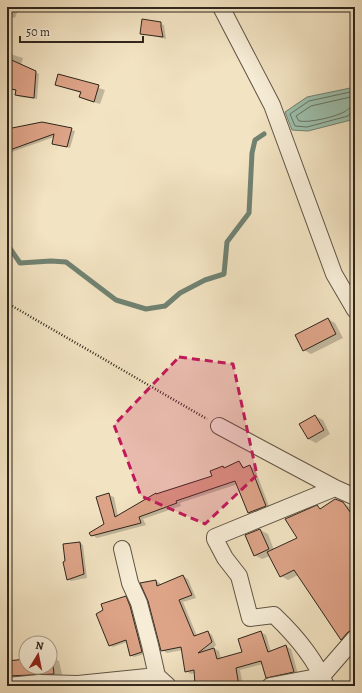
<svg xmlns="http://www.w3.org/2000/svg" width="362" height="693" viewBox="0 0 362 693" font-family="Alegreya,serif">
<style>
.water{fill:#9cbfac;stroke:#708272}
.shadow{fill:#0003}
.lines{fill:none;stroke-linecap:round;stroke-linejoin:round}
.shore{stroke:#667264;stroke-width:1}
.stream{stroke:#708272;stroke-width:5}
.building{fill:#dea488;stroke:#2f261c}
.street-casing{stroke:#605546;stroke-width:18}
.path{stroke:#2f261c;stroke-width:2.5;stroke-dasharray:1 2;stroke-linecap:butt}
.street{stroke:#f7edd7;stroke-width:16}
.marked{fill:#c2185b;fill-opacity:0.2;stroke:#c2185b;stroke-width:3;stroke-dasharray:8 5;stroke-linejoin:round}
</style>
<rect width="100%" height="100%" fill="#f2e3c2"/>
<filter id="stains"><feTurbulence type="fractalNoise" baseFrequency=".005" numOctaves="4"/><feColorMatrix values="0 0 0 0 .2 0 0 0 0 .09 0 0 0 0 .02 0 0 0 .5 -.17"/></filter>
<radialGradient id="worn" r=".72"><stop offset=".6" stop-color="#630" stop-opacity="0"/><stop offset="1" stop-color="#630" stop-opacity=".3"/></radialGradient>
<path class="water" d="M355,87V112L351,120L308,131L292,130L285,112L307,97Z"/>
<path class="shadow" d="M7,7H19L15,18L7,16Z
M143,20L164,25L166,39L141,33Z
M7,53L23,58L21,65L39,74L37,99L20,97L16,95L17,91L7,89Z
M59,75L105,90L100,104L86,100L80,96L81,93L56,85Z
M41,123L75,131L70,148L53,143L54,137L9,153L7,152V130Z
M328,319L335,323L343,338L311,354L304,350Z
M315,416L323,420L330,434L316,443L308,439Z
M239,462L245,468L250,466L255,469L270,509L254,515L249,513L238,484L180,503L181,506L143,519L146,525L97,538L92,535L105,525L109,495L114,497L118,516L158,495L213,477L223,467L226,468Z
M355,476V483L352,480Z
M343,503L350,507L355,514V635L348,643L342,639L298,575L288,580L281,576L270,556L262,559L254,555L246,536L260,530L268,534L274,550L299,538L317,507L322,509Z
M80,543L83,545L87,578L71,581L68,579Z
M183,576L188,579L196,598L183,602L197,636L208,632L212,635L216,645L213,648L219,651L221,659L243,653L261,632L266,635L271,652L286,646L291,649L298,674L272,680L267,677L263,664L240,670L243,686H199L196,684L195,673L191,674L186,671L183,650L167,653L162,650L156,581L160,583L161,586Z
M125,597L129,599L133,609L145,654L134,657L131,655L127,642L113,647L109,645Z
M50,657L59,661L63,678L14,680L7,676V662L26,660V667H50Z
M354,681L355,686L336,685Z"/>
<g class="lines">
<path class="shore" d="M355,91L309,101L290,114L295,126L307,127L348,116L351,112H355
M355,96L311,106L296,116L299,121C309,123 335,117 344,112C348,110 349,107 355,107"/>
<path class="stream" d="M7,244L20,263L51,261L66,262L116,300L146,309L165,306L180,293L205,280L224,274L227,242L249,213L252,153L255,140L264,134"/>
</g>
<path class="building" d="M142,19L161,22V27L163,37L140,34Z
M7,58L36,71L34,98L15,95L16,90L7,88Z
M58,74L99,85L94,102L79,97L81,92L55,85Z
M42,122L72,128L67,147L52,144L54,134L7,151V129Z
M328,318L336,334L303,351L295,335Z
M315,415L324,430L308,439L299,424Z
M239,461L243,468L250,465L266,506L248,513L235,481L176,501L177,503L139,517L141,523L91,536L89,533L104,524L96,497L109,493L115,517L156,493V494L212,476L210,471L223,466L224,468Z
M335,499L343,502L355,519V629L348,632L341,640L294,570L280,577L267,552L297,538L285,519L317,505L320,509Z
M260,529L269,549L254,556L245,535Z
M80,542L84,574L67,580L63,562L65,561L63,544Z
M183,575L192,595L179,600L194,636L208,631L212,642L198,653L214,648L217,659L242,652L238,639L261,631L268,652L286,645L294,672L266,678L261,661L236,668L239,686H222V683L195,685L194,670L185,672L181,647L161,651L148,601L140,583L156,580L157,586Z
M126,596L130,606L142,652L130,656L126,640L109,646L96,614L103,610L101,604Z
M50,656H52L54,674L7,676V661L26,659V667H50Z"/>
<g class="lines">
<g class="street-casing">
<path id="street" d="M221,7L272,105L334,274L355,310
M219,426L335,488L355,497
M122,549L130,583L139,603L150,645L157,676L168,686
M7,686L39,683L78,684L157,676
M270,686L322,676L355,638
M326,686C316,660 294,634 274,615L250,618L239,576L225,558L215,539V537L335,488"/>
</g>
<path class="path" d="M7,303L207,419"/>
<use href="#street" class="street"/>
</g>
<path class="marked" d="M179,357L233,364L257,475L205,524L141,496L114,425Z"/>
<rect width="362" height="693" fill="none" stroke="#f2e3c2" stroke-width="24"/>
<rect x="8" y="8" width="346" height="677" fill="none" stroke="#2f261c" stroke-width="2"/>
<rect x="12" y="12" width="338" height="669" fill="none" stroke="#2f261c"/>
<g transform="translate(38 655) rotate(10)"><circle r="19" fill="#f7edd7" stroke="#a79d8c"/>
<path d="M0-3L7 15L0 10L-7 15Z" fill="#8f2418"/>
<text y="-6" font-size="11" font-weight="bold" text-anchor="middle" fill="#2f261c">N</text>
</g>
<path d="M20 36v6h123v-6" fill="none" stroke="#2f261c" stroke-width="2"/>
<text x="26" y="36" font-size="12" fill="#2f261c" stroke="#f7edd7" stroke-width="3" paint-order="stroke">50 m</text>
<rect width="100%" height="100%" filter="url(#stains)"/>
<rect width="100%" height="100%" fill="url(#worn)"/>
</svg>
